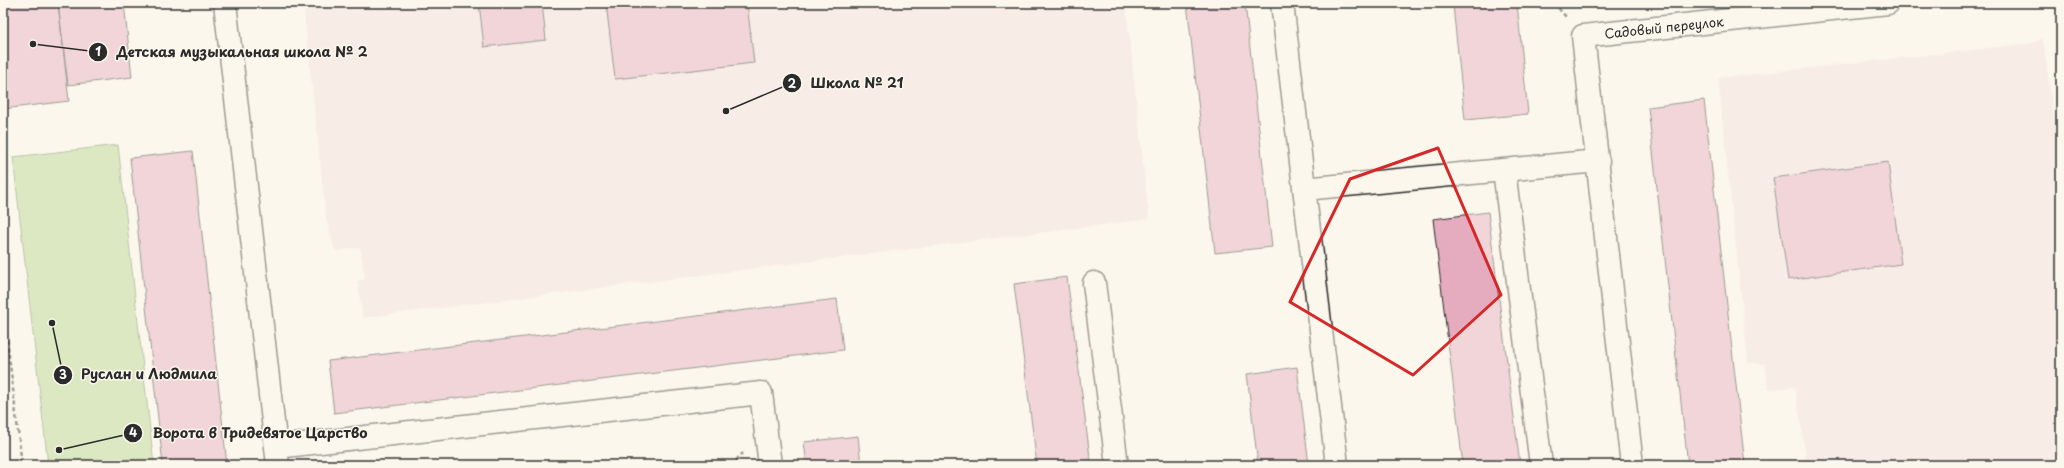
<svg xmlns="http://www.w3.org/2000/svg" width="2064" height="468" viewBox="0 0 2064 468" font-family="'Playpen Sans',sans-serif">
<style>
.built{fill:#f4e0de}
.green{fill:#b6d68f;stroke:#70805d}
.building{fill:#e4acbe;stroke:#2b2b2b}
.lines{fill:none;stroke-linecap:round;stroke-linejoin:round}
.minor-casing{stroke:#2b2b2b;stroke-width:25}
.path{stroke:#2b2b2b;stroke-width:2.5;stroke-dasharray:4 3;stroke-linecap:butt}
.minor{stroke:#fbf7ec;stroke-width:22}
.marked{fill:none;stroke:#d62828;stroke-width:3;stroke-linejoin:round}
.labels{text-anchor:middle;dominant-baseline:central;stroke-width:3;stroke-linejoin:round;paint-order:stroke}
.street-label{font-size:13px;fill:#2b2b2b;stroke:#fbf7ec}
.leader{fill:none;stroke:#2b2b2b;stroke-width:1.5}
.callout-dot{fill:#2b2b2b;stroke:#fbf7ec;stroke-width:1.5}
.mark-label{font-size:12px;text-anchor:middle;font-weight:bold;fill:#fff}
.callout-label{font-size:14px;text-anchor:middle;font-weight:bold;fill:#2b2b2b;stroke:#fbf7ec;stroke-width:3;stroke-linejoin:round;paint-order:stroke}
</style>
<rect width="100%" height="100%" fill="#fbf7ec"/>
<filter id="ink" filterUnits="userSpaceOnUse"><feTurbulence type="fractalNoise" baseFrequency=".025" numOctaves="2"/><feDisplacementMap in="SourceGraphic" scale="8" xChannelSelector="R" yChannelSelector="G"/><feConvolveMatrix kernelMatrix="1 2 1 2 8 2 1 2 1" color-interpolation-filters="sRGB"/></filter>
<g filter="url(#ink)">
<path class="built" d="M303,3H1126L1149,219L363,318L357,281L365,279L360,248L335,251L326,219Z
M2043,38L2061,170V465H1807L1795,387L1768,389L1765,364L1748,363L1718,78L2032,43Z"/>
<path class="green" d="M118,145L154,465H48L13,157Z"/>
<path class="building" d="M3,3H58L69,101L3,109Z
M58,3H124L132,77L68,85Z
M479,3H542L546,40L484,47Z
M606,3H747L754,63L615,79Z
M1187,3H1245L1272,247L1215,253Z
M1480,3H1517L1528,114L1465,120L1453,6Z
M1704,100L1745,465H1688L1648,107Z
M193,151L227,465H163L130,158Z
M1888,162L1901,264L1788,280L1773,178Z
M1488,212L1520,465H1463L1433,219Z
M1067,277L1091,465H1037L1014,284Z
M837,299L843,350L334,413L328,361Z
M1297,367L1309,465H1258L1247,374Z
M858,436L861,465H807L804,442Z"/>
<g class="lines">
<g class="minor-casing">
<path id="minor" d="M225,3L278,465
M1282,3L1337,465
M1504,170L1541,465
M1304,189L1598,161
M1094,283L1117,465
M276,447L761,393L770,465
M1632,465L1583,36L1888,3"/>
</g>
<path class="path" d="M1554,3L1567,18
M3,305L22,465
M731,465L743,453"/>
<use href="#minor" class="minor"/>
</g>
</g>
<path d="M0 0H2064V468H0ZM1438,148L1501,295L1413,375L1290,302L1350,179Z" fill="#fbf7ec" fill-opacity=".55" fill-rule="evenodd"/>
<path class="marked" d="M1438,148L1501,295L1413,375L1290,302L1350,179Z"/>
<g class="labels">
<g class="street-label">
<text transform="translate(1664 27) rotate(-6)">Садовый переулок</text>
</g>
</g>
<path class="leader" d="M33 44L98 52M726 111L792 83M52 323L63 375M59 450L133 433"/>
<g class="callout-dot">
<circle cx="33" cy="44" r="4"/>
<circle cx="726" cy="111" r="4"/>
<circle cx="52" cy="323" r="4"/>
<circle cx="59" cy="450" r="4"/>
<circle cx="98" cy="52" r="10"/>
<circle cx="792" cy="83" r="10"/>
<circle cx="63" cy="375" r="10"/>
<circle cx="133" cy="433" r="10"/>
</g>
<g class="mark-label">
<text x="98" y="56">1</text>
<text x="792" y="88">2</text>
<text x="63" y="379">3</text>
<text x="133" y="437">4</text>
</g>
<g class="callout-label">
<text x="242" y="57">Детская музыкальная школа № 2</text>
<text x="857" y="88">Школа № 21</text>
<text x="149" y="379">Руслан и Людмила</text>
<text x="260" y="438">Ворота в Тридевятое Царство</text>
</g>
<rect width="2064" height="468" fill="none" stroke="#fbf7ec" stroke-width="16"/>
<rect x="8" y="8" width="2048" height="452" fill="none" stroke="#2b2b2b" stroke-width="1.5" filter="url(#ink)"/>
</svg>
